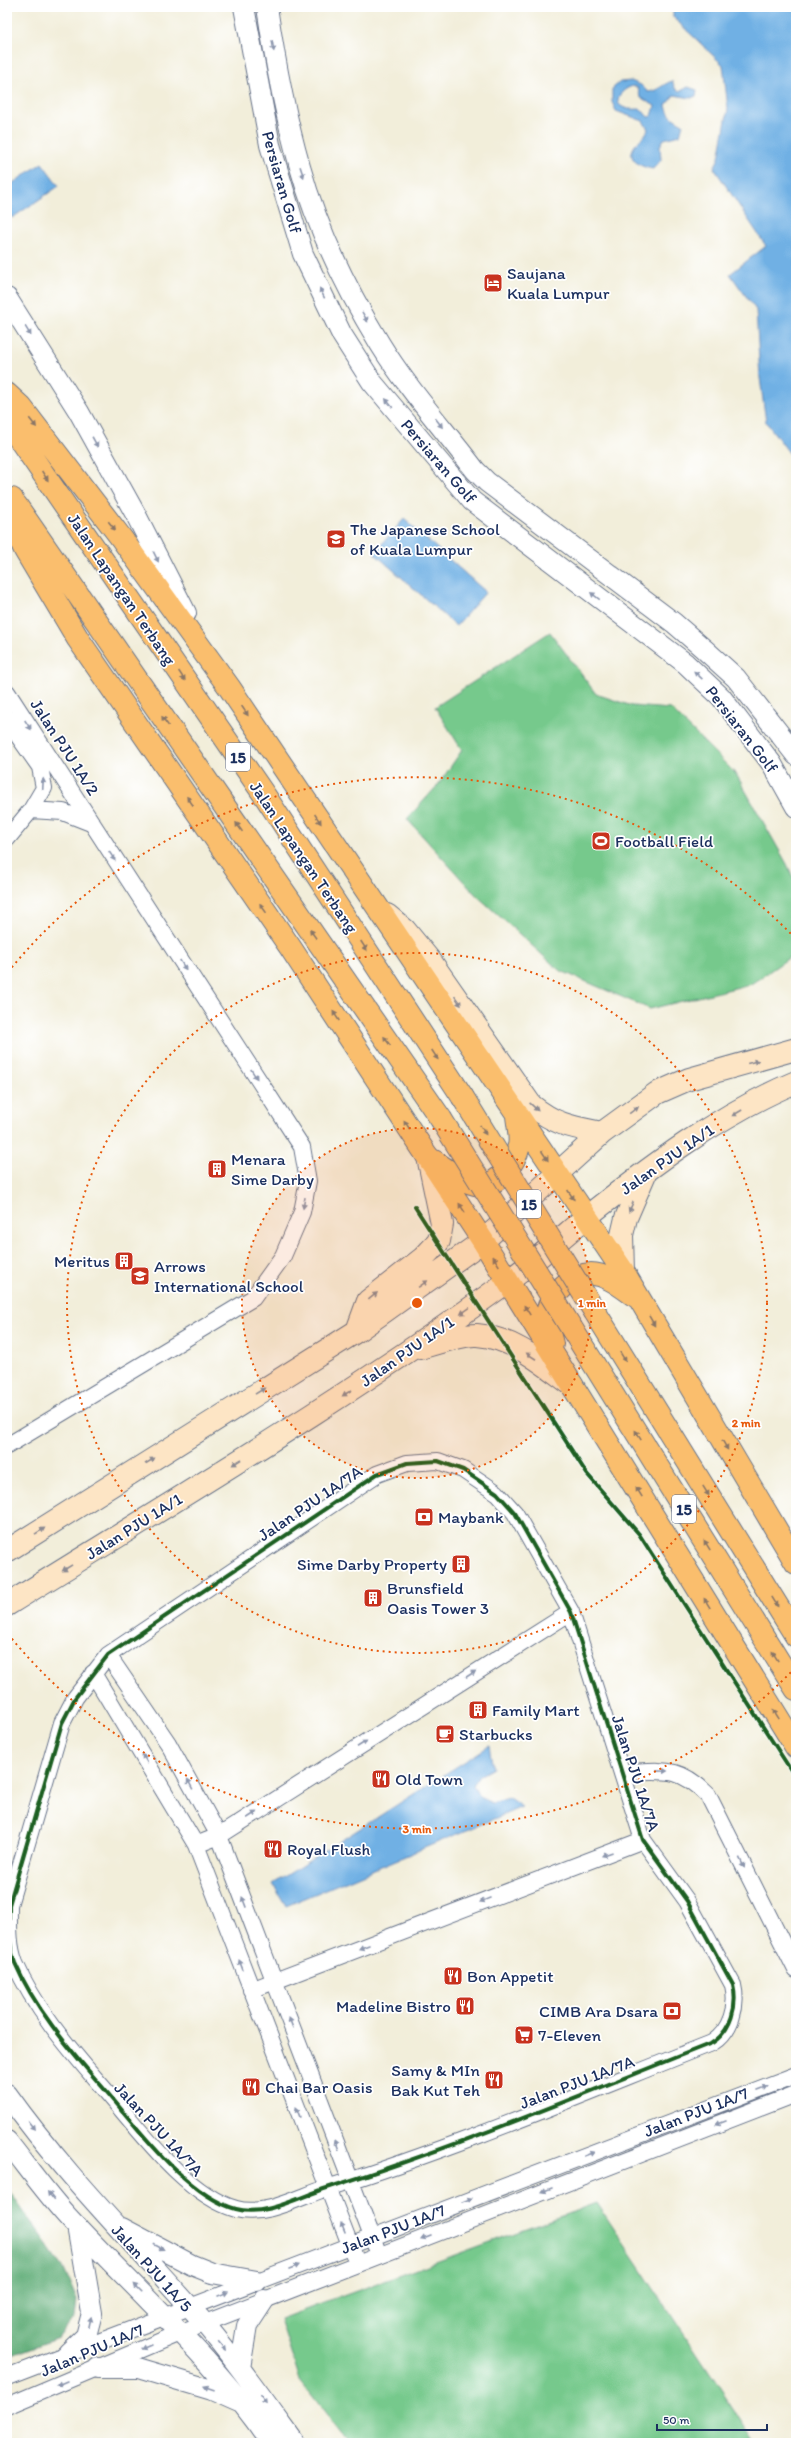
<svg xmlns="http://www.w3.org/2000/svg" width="803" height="2450" viewBox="0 0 803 2450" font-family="Itim,sans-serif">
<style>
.green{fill:#76c98c;stroke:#487c75}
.forest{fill:#60ad78;stroke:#3e6e6b}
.water{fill:#70b0e4;stroke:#4670a1;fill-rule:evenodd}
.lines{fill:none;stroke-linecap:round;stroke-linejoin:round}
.minor-casing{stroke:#667289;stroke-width:18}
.tertiary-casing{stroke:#667289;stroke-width:22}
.secondary-casing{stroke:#667289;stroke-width:24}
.primary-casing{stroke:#667289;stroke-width:24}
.minor{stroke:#fff;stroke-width:16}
.tertiary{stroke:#fff;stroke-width:20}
.secondary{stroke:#fde5c5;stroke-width:22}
.primary{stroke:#fabe6d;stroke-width:22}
.primary-bridge-casing{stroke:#667289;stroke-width:24;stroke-linecap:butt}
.primary-bridge{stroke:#fabe6d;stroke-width:22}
.cycleway-casing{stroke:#fff;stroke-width:6}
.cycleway{stroke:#1b5e20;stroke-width:4}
.oneway{fill:#8d97ae}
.oneway2{fill:#8a7666}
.oneway3{fill:#8c8a92}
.ring{fill:none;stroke:#e8590c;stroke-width:2;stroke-dasharray:2 4}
.labels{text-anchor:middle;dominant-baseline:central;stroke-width:3.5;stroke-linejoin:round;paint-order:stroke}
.shield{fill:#fff;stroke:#5f6d8e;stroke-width:1}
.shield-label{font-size:16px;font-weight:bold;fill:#1b2f5e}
.street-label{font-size:17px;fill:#1b2f5e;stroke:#fff}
.poi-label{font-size:17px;fill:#1b2f5e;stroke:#fff;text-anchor:start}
.centre{fill:#e8590c;stroke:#fff;stroke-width:2}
.ring-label{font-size:12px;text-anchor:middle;font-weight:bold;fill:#e8590c;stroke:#fff;stroke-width:3.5;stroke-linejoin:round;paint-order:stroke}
</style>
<rect width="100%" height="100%" fill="#fff"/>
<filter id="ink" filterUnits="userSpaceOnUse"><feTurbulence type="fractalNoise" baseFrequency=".025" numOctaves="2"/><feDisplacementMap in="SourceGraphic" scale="8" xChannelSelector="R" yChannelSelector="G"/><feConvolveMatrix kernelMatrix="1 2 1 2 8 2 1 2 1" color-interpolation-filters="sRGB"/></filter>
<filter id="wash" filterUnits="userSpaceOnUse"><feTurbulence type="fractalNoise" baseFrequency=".012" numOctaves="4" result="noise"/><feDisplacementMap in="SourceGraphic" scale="16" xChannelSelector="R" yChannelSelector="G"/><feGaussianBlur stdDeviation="0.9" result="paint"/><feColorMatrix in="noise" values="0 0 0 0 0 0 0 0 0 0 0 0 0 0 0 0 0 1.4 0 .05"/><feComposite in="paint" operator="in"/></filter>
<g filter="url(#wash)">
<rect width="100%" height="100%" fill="#f2eeda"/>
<path class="green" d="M550,632L596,694L632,706L671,709L736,774L787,864L796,884V953L751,984L650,1009L559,970L475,894L407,819L438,785L462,750L435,707Z
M597,2203L756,2443H349L300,2380L280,2319Z"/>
<path class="forest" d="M7,2188L63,2267L77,2300L75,2318L58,2338L7,2357Z"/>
<path class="water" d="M673,7H796V462L766,422L760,378L756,310L730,274L766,246L714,168L719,158L728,109L723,65L673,17Z
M631,81L641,85L648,92C658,91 663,84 672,81L675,88L679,92L688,87L697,90L696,96L691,98L674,95L666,105C668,116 674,119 683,124L680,135L664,139L660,146L661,160L653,169C640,167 624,159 636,144C641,138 645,137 648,129L643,121L616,111L612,102V89L620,82ZM634,86L638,88L640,97L655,106L652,116L648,117L641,109C637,109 629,110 625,108C609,102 624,87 634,86Z
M42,163L59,186L12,218L7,211V187Z
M404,519L486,592L456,626L374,553Z
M489,1746L493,1768L479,1776L473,1785L479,1797L492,1803L509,1798L522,1807L286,1906L273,1884Z"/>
</g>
<g filter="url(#ink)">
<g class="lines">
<g class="minor-casing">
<path id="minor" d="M7,692L302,1147L308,1181L302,1212L283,1256L253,1298L7,1446
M7,720L40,767L44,788L31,810L7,839
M31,810L63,812L91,823
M438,1461L463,1470L497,1493L515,1513L571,1612L643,1840L687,1901L733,1985C738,2006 731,2031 712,2043C585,2093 458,2147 327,2188C299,2197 265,2217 236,2209C183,2194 134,2122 98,2082C67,2046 34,2007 15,1963C8,1945 9,1924 9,1905L62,1723L75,1698L108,1655L377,1474L407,1463Z
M108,1655L168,1743L219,1836L376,2247
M93,1673L196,1845L354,2255
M623,1772C663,1771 678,1765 708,1795L796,1970
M196,1845L219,1836L571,1612
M251,1990L643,1840
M7,2377L796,2075
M7,2406L182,2332L796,2094"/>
</g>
<g class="tertiary-casing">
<path id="tertiary" d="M244,7L270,145L303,254L342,335L372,382L472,501L685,663L721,697L772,764L796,807
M267,7C275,61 285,115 300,167C317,228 347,290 380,344C407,388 443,428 475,470L487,482L674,623L704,649L736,678L796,755
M7,298L79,412L136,515L186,613
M7,2094C67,2178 138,2247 205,2324C237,2362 266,2403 295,2443
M7,2141C27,2166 46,2193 68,2217C137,2292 214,2358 271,2443
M122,2228L192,2265L212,2273L257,2281
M68,2353L86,2336L92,2313L77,2226
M98,2368H138L212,2390L239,2402
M240,2368L247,2326L264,2300"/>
</g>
<g class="secondary-casing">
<path id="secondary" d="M387,915L405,930L432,963L531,1105C556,1125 571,1127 602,1133
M623,1271L622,1235L626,1218L645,1174
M357,1331L368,1301L423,1258L439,1241L442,1224L428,1157
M420,1348C433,1344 465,1334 477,1335C514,1338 543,1364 572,1385
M7,1551L357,1331L483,1241L602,1133L657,1093L689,1079L796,1049
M7,1605C175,1500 346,1399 507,1282C534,1262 559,1240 584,1219C648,1168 721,1113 796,1082"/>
</g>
<g class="primary-casing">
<path id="primary" d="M7,394L21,407L119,535L229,687L623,1271L796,1563
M7,421L265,796L462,1096
M12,499L15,528L25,550L78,639L290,947L483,1241L796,1747
M16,505L441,1119
M434,1161C447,1170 463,1183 480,1185C499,1186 515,1162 519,1146C521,1138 518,1125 517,1116
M595,1312L796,1636
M572,1329L796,1689
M552,1344C550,1335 545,1322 547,1313C550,1295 572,1274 591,1274C607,1274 622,1287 635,1296"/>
</g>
<use href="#minor" class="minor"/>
<use href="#tertiary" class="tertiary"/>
<use href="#secondary" class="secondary"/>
<use href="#primary" class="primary"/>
<g class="primary-bridge-casing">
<path id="primary-bridge" d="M462,1096L595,1312
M441,1119L572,1329"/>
</g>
<use href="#primary-bridge" class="primary-bridge"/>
<g class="cycleway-casing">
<path id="cycleway" d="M415,1207L587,1474L639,1534L796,1778
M438,1461L463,1470L497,1493L515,1513L571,1612L643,1840L687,1901L733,1985C738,2006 731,2031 712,2043C585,2093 458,2147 327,2188C299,2197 265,2217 236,2209C183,2194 134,2122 98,2082C67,2046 34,2007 15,1963C8,1945 9,1924 9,1905L62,1723L75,1698L108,1655L377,1474L407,1463Z"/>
</g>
<use href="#cycleway" class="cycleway"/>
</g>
<defs><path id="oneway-solid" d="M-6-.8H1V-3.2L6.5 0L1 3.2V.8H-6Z"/></defs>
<g class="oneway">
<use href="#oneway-solid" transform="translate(273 46) rotate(81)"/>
<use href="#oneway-solid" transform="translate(302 172) rotate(71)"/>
<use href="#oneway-solid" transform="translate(322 293) rotate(-116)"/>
<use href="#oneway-solid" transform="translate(365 317) rotate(60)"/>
<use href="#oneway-solid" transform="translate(28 331) rotate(58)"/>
<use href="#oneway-solid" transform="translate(389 403) rotate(-129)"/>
<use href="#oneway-solid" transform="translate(439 423) rotate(53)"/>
<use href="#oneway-solid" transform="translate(95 442) rotate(61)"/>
<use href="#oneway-solid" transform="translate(156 557) rotate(64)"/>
<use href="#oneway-solid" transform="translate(595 596) rotate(-142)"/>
<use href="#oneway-solid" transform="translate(698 675) rotate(-137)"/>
<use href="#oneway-solid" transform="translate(28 725) rotate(57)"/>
<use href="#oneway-solid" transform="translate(43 784) rotate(-87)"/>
<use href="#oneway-solid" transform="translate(112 856) rotate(57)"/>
<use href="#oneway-solid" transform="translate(183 965) rotate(57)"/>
<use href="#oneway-solid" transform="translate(254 1074) rotate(57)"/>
<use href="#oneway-solid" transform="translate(304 1203) rotate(100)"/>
<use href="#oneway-solid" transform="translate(471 1674) rotate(-33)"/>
<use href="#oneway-solid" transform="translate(362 1744) rotate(-33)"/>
<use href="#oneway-solid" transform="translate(145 1759) rotate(-121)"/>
<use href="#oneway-solid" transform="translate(662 1771) rotate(-1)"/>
<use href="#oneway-solid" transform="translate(190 1784) rotate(-118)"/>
<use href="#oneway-solid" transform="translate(252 1815) rotate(-33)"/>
<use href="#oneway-solid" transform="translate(607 1854) rotate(160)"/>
<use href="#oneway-solid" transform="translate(742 1863) rotate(64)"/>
<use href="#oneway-solid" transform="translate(485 1900) rotate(158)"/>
<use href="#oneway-solid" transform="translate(244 1902) rotate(-111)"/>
<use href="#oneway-solid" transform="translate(364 1947) rotate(159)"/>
<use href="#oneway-solid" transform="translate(241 1965) rotate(-111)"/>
<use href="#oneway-solid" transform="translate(291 2023) rotate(-111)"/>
<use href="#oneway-solid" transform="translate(763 2088) rotate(-21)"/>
<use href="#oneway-solid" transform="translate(298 2112) rotate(-111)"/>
<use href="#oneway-solid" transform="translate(720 2123) rotate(159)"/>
<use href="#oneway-solid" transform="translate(31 2125) rotate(52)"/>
<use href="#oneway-solid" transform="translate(337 2145) rotate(-111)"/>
<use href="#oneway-solid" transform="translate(589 2154) rotate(-21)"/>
<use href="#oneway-solid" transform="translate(547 2190) rotate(159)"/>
<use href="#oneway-solid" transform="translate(51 2196) rotate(-129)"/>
<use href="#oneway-solid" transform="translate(467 2200) rotate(-21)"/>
<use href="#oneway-solid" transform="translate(343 2228) rotate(-112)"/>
<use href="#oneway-solid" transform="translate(426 2237) rotate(159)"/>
<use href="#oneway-solid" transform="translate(159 2247) rotate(28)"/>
<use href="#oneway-solid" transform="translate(294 2267) rotate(-21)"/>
<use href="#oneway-solid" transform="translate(138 2288) rotate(-135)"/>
<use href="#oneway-solid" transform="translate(223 2294) rotate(-22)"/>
<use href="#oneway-solid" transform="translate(90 2322) rotate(-78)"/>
<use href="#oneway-solid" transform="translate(222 2346) rotate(51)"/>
<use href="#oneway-solid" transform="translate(146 2347) rotate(157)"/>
<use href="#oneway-solid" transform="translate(62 2383) rotate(157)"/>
<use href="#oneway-solid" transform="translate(209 2389) rotate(-160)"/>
<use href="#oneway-solid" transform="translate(263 2399) rotate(54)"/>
</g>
<g class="oneway2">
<use href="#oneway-solid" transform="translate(33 423) rotate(52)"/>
<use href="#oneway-solid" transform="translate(45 476) rotate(56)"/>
<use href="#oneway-solid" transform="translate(112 526) rotate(52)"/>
<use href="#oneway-solid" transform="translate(182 676) rotate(56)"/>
<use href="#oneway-solid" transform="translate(245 711) rotate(56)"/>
<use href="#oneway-solid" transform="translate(165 721) rotate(-125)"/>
<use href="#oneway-solid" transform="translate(190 801) rotate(-125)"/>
<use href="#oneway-solid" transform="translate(318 819) rotate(56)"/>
<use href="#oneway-solid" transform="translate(239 827) rotate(-125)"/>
<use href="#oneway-solid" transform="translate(263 908) rotate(-125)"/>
<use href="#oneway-solid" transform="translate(313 934) rotate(-125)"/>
<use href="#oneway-solid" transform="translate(364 946) rotate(57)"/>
<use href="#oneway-solid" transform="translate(336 1016) rotate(-123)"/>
<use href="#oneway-solid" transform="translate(387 1041) rotate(-125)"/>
<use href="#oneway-solid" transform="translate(435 1055) rotate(57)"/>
<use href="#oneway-solid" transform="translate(407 1125) rotate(-123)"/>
<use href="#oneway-solid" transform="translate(483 1130) rotate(58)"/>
<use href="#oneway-solid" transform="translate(545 1156) rotate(56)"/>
<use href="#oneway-solid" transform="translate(571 1195) rotate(56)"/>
<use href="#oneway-solid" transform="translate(462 1208) rotate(-123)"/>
<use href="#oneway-solid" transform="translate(496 1261) rotate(-123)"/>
<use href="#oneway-solid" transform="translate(527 1310) rotate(-122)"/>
<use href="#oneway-solid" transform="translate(652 1321) rotate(60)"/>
<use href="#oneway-solid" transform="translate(623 1357) rotate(58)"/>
<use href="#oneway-solid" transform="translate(638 1435) rotate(-122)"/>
<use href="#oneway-solid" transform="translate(725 1445) rotate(60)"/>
<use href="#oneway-solid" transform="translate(706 1491) rotate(58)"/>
<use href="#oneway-solid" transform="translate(639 1492) rotate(-122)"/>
<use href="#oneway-solid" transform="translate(707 1545) rotate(-122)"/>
<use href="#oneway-solid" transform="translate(775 1602) rotate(58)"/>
<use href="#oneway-solid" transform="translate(707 1603) rotate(-122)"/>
<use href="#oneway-solid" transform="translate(775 1656) rotate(-122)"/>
<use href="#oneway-solid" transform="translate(776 1714) rotate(-122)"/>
</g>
<g class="oneway3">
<use href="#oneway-solid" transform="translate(458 1001) rotate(55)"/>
<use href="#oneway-solid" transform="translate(753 1062) rotate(-15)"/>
<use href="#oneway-solid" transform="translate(534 1107) rotate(43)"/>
<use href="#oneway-solid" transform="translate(634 1110) rotate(-36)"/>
<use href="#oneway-solid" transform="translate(737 1113) rotate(150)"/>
<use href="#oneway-solid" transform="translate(631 1207) rotate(114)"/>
<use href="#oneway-solid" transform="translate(423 1284) rotate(-35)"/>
<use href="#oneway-solid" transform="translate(373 1296) rotate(-39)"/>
<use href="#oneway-solid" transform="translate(465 1311) rotate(145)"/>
<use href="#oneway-solid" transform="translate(531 1356) rotate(-147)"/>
<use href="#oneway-solid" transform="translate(260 1391) rotate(-32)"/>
<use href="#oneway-solid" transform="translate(347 1393) rotate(148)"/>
<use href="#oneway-solid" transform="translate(150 1461) rotate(-32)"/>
<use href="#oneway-solid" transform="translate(237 1462) rotate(148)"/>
<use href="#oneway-solid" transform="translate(40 1531) rotate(-32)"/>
<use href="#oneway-solid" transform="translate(67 1568) rotate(148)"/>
</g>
</g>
<circle cx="417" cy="1303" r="175" fill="#e8590c" fill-opacity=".12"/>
<g class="ring">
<circle cx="417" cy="1303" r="175"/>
<circle cx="417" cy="1303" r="350"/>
<path d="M795 1668A526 526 0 0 1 8 1634M8 972A526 526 0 0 1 795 938"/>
</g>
<defs>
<g id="hotel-square" transform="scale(1)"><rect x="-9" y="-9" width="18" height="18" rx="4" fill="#c8321e" stroke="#fff"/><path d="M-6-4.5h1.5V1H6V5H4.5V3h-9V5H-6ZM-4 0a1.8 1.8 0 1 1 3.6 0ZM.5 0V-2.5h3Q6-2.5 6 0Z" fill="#fff"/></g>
<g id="school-square" transform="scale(1)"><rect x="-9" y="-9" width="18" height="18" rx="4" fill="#c8321e" stroke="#fff"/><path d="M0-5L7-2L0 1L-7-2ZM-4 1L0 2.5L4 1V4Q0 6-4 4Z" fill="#fff"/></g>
<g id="stadium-square" transform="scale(1)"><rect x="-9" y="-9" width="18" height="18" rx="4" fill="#c8321e" stroke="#fff"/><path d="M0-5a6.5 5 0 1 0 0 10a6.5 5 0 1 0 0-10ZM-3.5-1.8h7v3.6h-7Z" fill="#fff"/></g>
<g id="building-square" transform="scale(1)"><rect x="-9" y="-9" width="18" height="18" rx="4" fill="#c8321e" stroke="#fff"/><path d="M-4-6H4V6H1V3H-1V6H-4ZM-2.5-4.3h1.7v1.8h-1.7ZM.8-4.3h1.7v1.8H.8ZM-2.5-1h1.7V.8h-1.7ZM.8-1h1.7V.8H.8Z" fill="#fff"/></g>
<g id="bank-square" transform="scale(1)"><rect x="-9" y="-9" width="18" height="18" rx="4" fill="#c8321e" stroke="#fff"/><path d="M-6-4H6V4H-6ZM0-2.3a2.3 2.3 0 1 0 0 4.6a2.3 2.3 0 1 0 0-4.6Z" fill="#fff"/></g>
<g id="cafe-square" transform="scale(1)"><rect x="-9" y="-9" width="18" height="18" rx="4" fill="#c8321e" stroke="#fff"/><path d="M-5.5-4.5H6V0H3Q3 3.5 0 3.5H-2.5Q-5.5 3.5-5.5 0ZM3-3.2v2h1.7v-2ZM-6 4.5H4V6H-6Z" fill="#fff"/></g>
<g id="restaurant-square" transform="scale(1)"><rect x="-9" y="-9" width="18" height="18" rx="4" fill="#c8321e" stroke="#fff"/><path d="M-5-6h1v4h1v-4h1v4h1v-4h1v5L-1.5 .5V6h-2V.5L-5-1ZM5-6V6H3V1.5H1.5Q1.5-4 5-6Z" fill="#fff"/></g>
<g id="supermarket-square" transform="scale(1)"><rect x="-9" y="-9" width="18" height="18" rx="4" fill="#c8321e" stroke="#fff"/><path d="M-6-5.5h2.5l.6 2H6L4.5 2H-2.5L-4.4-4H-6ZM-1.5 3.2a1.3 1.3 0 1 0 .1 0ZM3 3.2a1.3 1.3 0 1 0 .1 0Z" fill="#fff"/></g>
</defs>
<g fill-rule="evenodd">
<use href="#hotel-square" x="493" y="283"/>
<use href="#school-square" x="336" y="539"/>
<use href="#stadium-square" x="601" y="841"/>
<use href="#building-square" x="217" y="1169"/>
<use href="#building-square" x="124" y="1261"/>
<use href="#school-square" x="140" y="1276"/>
<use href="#bank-square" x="424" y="1517"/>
<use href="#building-square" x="461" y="1564"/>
<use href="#building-square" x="373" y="1598"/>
<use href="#building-square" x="478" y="1710"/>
<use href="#cafe-square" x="445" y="1734"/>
<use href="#restaurant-square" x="381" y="1779"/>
<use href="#restaurant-square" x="273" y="1849"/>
<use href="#restaurant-square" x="453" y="1976"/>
<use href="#restaurant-square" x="465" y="2006"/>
<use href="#bank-square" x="672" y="2011"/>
<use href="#supermarket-square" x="524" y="2035"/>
<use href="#restaurant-square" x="494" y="2080"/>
<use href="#restaurant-square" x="251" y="2087"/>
</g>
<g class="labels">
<g class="shield">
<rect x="226" y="743" width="24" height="28" rx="3"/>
<rect x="517" y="1190" width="24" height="28" rx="3"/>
<rect x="672" y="1495" width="24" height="28" rx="3"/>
</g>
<g class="shield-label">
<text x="238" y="757">15</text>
<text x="529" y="1204">15</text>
<text x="684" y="1509">15</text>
</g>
<g class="street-label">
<text transform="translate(282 182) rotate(74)">Persiaran Golf</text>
<text transform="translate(439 461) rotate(49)">Persiaran Golf</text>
<text transform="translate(122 589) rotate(56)">Jalan Lapangan Terbang</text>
<text transform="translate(742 729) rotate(52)">Persiaran Golf</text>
<text transform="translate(65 747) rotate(57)">Jalan PJU 1A/2</text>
<text transform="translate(304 857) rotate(56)">Jalan Lapangan Terbang</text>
<text transform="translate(667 1159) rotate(-35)">Jalan PJU 1A/1</text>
<text transform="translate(407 1351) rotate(-35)">Jalan PJU 1A/1</text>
<text transform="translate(310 1503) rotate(-34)">Jalan PJU 1A/7A</text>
<text transform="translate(134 1526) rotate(-32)">Jalan PJU 1A/1</text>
<text transform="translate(636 1773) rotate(72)">Jalan PJU 1A/7A</text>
<text transform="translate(577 2082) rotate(-21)">Jalan PJU 1A/7A</text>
<text transform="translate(696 2112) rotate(-21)">Jalan PJU 1A/7</text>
<text transform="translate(159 2129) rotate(47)">Jalan PJU 1A/7A</text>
<text transform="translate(393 2229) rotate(-21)">Jalan PJU 1A/7</text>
<text transform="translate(152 2268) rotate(48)">Jalan PJU 1A/5</text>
<text transform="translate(92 2350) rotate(-23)">Jalan PJU 1A/7</text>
</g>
<g class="poi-label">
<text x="507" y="273">Saujana<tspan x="507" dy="20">Kuala Lumpur</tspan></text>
<text x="350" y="529">The Japanese School<tspan x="350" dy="20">of Kuala Lumpur</tspan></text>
<text x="615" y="841">Football Field</text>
<text x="231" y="1159">Menara<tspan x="231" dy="20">Sime Darby</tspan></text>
<text x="110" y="1261" text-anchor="end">Meritus</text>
<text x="154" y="1266">Arrows<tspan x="154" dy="20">International School</tspan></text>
<text x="438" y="1517">Maybank</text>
<text x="447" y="1564" text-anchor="end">Sime Darby Property</text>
<text x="387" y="1588">Brunsfield<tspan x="387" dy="20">Oasis Tower 3</tspan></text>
<text x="492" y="1710">Family Mart</text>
<text x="459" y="1734">Starbucks</text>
<text x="395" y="1779">Old Town</text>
<text x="287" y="1849">Royal Flush</text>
<text x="467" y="1976">Bon Appetit</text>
<text x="451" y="2006" text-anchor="end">Madeline Bistro</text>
<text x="658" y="2011" text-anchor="end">CIMB Ara Dsara</text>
<text x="538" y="2035">7-Eleven</text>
<text x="480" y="2070" text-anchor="end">Samy &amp; MIn<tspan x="480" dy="20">Bak Kut Teh</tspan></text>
<text x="265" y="2087">Chai Bar Oasis</text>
</g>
</g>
<circle cx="417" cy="1303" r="6" class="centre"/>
<g class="ring-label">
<text x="592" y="1307">1 min</text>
<text x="746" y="1427">2 min</text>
<text x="417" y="1833">3 min</text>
</g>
<rect width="803" height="2450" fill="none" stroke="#fff" stroke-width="24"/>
<path d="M657 2424v6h110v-6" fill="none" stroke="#1b2f5e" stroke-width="2"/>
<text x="663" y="2424" font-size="12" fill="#1b2f5e" stroke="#ffffff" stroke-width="3" paint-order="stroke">50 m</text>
</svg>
